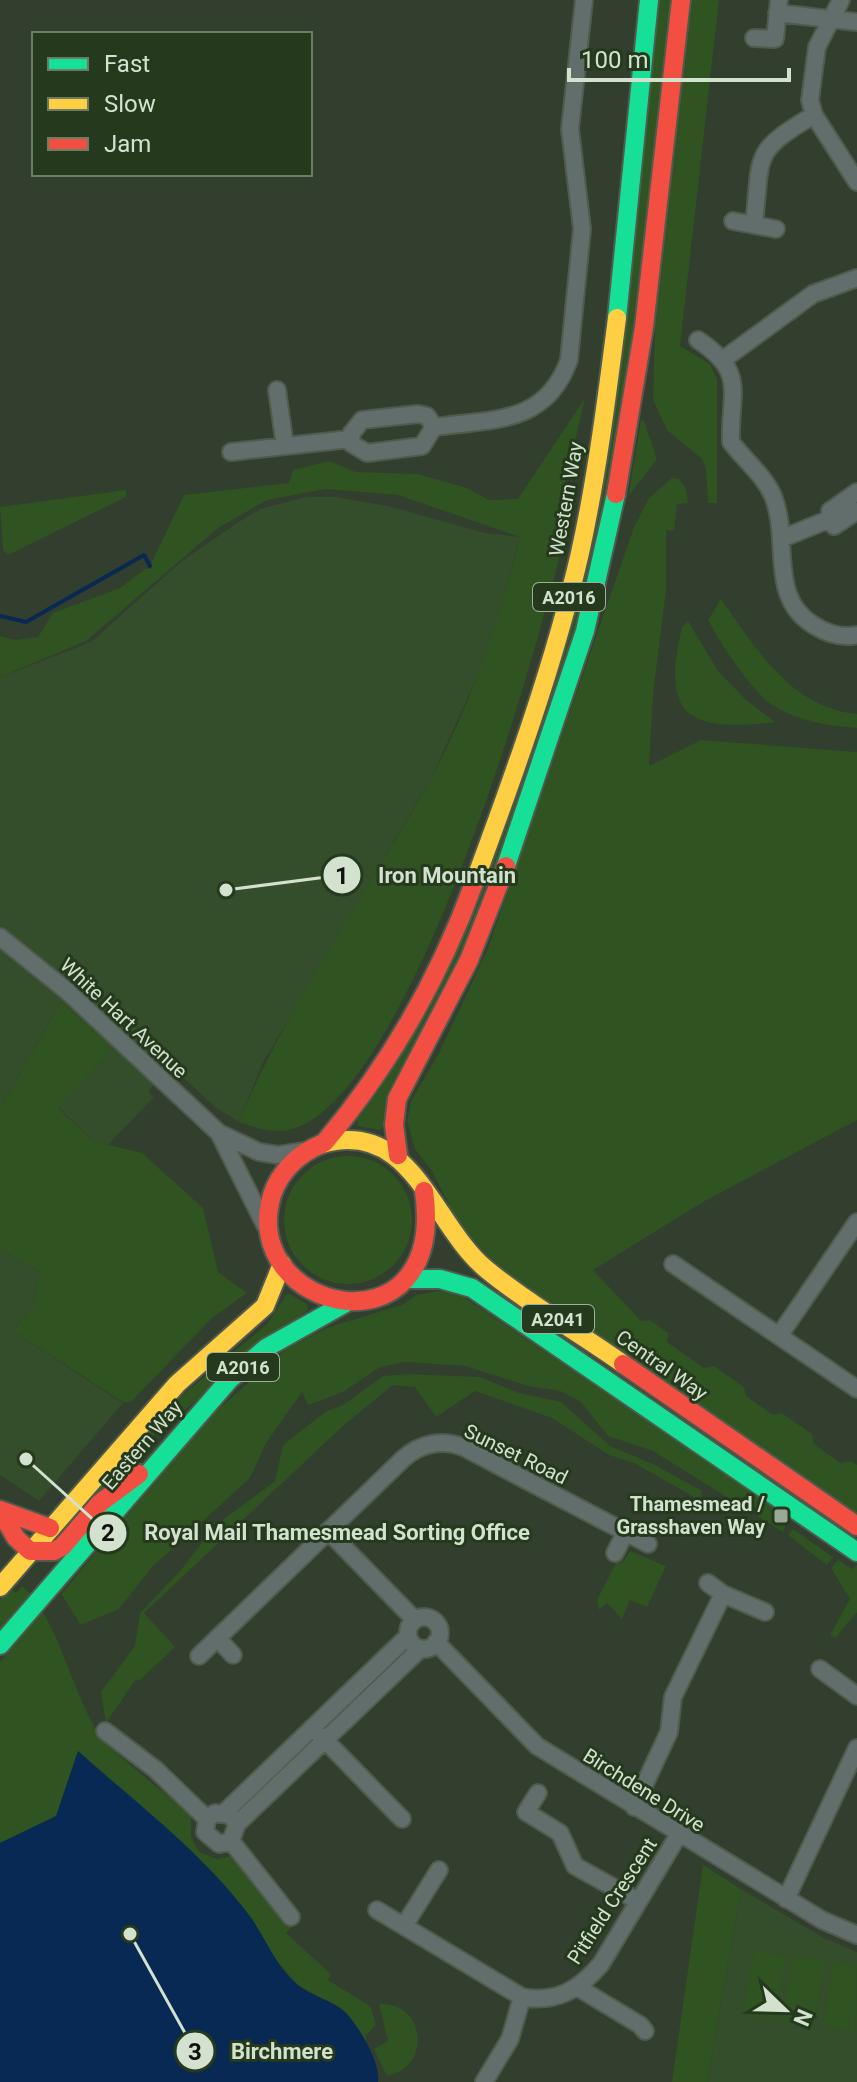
<svg xmlns="http://www.w3.org/2000/svg" width="857" height="2082" viewBox="0 0 857 2082" font-family="Roboto,sans-serif">
<style>
.built{fill:#344d2b}
.green{fill:#2f5321}
.water{fill:#082953}
.lines{fill:none;stroke-linecap:round;stroke-linejoin:round}
.stream{stroke:#082953;stroke-width:4}
.street-casing{stroke:#505a4d;stroke-width:20}
.fast-casing{stroke:#505a4d;stroke-width:22}
.slow-casing{stroke:#505a4d;stroke-width:22}
.jam-casing{stroke:#505a4d;stroke-width:22}
.street{stroke:#626e6b;stroke-width:16}
.fast{stroke:#16e098;stroke-width:18}
.slow{stroke:#ffcf43;stroke-width:18}
.jam{stroke:#f24e42;stroke-width:18}
.poi-dot{fill:#9ba897;stroke:#253a1d;stroke-width:3}
.labels{text-anchor:middle;dominant-baseline:central;stroke-width:6;stroke-linejoin:round;paint-order:stroke}
.shield{fill:#253a1d;stroke:#9faf9a;stroke-width:2}
.shield-label{font-size:18px;font-weight:bold;fill:#d3e1cf}
.street-label{font-size:20px;fill:#d3e1cf;stroke:#253a1d}
.poi-label{font-size:20px;font-weight:bold;fill:#d3e1cf;stroke:#253a1d;text-anchor:end}
.leader{fill:none;stroke:#d3e1cf;stroke-width:3}
.callout-dot{fill:#d3e1cf;stroke:#253a1d;stroke-width:3}
.mark-label{font-size:24px;text-anchor:middle;font-weight:bold;fill:#111}
.callout-label{font-size:22px;text-anchor:middle;font-weight:bold;fill:#d3e1cf;stroke:#253a1d;stroke-width:6;stroke-linejoin:round;paint-order:stroke}
</style>
<rect width="100%" height="100%" fill="#323e2e"/>
<path class="built" d="M306,497H337L388,506L485,533L520,537L489,651L431,779L262,1064L239,1122L216,1108L171,1067L148,1091L154,1097L108,1145L93,1141L58,1107L106,1056L61,1002L0,1108V677L91,642L182,561L237,523L260,509Z
M0,1249L40,1272L33,1307L13,1331L123,1403L39,1501L0,1475Z
M741,1889L824,1938L857,1952V2082H707Z"/>
<path class="green" d="M657,0H672L628,368L595,556L561,679L480,913L452,975L390,1088L384,1126L380,1130L358,1126L357,1120C430,1026 475,914 513,801C548,698 584,595 603,487C633,327 641,162 657,0Z
M692,0H719L680,346L710,364L717,379V503H708L706,469L702,459L667,430L653,400L656,288Z
M585,398L564,489H575C549,621 422,1067 303,1125C281,1136 260,1130 239,1122C288,1002 366,895 429,782C471,705 499,621 520,537L398,495L325,489L267,500L218,528L86,641L0,677V636L15,640L38,637L53,613L120,588L145,569H151L150,566L184,495L289,483L293,470L329,461L356,472L418,474L467,488L489,500L518,499Z
M641,420L644,421L657,459L628,497Z
M672,478L679,479L686,489L688,503L677,504L674,531L666,530V590L653,695L649,766L701,740L857,752V1120L703,1202L593,1270L641,1321L650,1320L668,1333L667,1342L704,1368L714,1366L744,1387L746,1396L773,1415L782,1413L812,1434L814,1444L840,1463L851,1461L857,1465V1514L500,1268L460,1226L432,1171L415,1149L407,1121L411,1101L439,1053L488,948L634,527L649,498Z
M126,490V497L8,555L3,550L0,507Z
M721,599C756,648 790,707 857,714V728C829,726 797,721 772,705C753,692 718,641 708,620Z
M688,621L718,671L745,699L775,722C690,732 660,719 682,627Z
M61,1002L105,1041L106,1056L58,1108L93,1141L142,1153L203,1208L218,1272L247,1293L212,1318L131,1402H123L13,1331L33,1307L40,1272L0,1249V1108Z
M284 1220a64 64 0 1 1 128 0a64 64 0 1 1-128 0Z
M445,1290L464,1297L777,1509L774,1516L786,1525L783,1532L653,1451L608,1436L580,1401L560,1391L528,1386L465,1366L405,1362L380,1367L343,1392L308,1405L302,1392L266,1443L250,1478L151,1568L119,1609L81,1625L61,1594L211,1416L286,1349L326,1328L402,1305L416,1295Z
M290,1294L307,1304L308,1310L148,1440L65,1536L152,1421L267,1324L286,1295Z
M408,1374L480,1377L519,1393L561,1402L610,1446L655,1465L702,1491L701,1501L634,1463L609,1455L552,1418L475,1391L436,1417L415,1387L393,1385L344,1425L144,1613L175,1647L139,1681L136,1679L106,1723L101,1692L135,1646L140,1613L180,1571L216,1525L275,1481L283,1445L325,1412L343,1405L383,1376Z
M793,1529L833,1557L827,1565L788,1535Z
M630,1551L666,1566L647,1607L630,1600L622,1619L607,1603L599,1610L597,1600L617,1561L622,1563Z
M838,1560L852,1569L857,1565V1612L835,1638L830,1635L850,1599L831,1568Z
M22,1586L32,1595L0,1632V1600L10,1588L16,1593Z
M43,1612C65,1650 75,1694 97,1732C109,1751 171,1797 191,1815V1837L199,1852L217,1859L231,1856L294,1924L286,1933L331,1974L328,1980L370,2006L376,2024L366,2036V2045L345,2012L298,1985L270,1953L249,1916L78,1752L57,1816L0,1843V1662Z
M703,1865L741,1889L707,2082H672Z
M754,1950L786,1956L775,2020L743,2014Z
M793,1956L825,1961L814,2026L782,2020Z
M834,1962L857,1966L855,2032L823,2026Z
M379,2004C426,2001 432,2068 387,2076L374,2049L388,2041Z"/>
<path class="water" d="M78,1751C136,1803 203,1853 249,1915C266,1938 275,1966 298,1985C311,1996 332,2000 345,2012C359,2026 381,2063 378,2082H0V1843L56,1816Z"/>
<g class="lines">
<path class="stream" d="M0,616L26,622L144,555L150,566"/>
<g class="street-casing">
<path id="street" d="M777,13L857,22
M754,38L775,39L779,0
M814,115L857,182
M733,221L776,229
M754,223C762,154 751,152 814,115L810,100L817,47L841,0
M698,340C748,373 729,393 731,442C745,461 764,475 773,496C791,541 767,598 815,626C828,634 842,638 857,635
M724,359L813,294L857,278
M277,390L285,446
M418,414L427,416L434,427L422,446L367,453L352,444L351,434L362,420Z
M434,427C492,419 546,425 569,360L582,229L570,129L584,0
M231,452L350,439
M830,519L834,526L857,511
M783,538L830,519V511L857,492
M0,937L67,991L219,1133L259,1152L278,1155L303,1151
M219,1133L265,1225
M673,1264L857,1389
M779,1336L857,1222
M328,1531L414,1619
M615,1553L625,1533
M723,1594L765,1612
M408 1633a16 16 0 1 1 32 0a16 16 0 1 1-32 0Z
M217,1638L233,1655
M436,1642L537,1746L822,1920L857,1935
M199,1656L404,1458C421,1443 443,1439 463,1447L648,1544
M820,1669L857,1696
M105,1731L155,1769L207,1819
M320,1735L402,1819
M538,1793L526,1812L560,1833L575,1866L638,1901
M634,1807L669,1732L673,1697L723,1594L708,1583
M225,1812L408,1636
M237,1824L230,1815L215,1813L207,1819L205,1832L219,1844L231,1841L237,1824L420,1649
M231,1841L291,1917
M786,1899L857,1748
M377,1910L522,1997C557,2003 579,1990 601,1964L679,1834
M404,1926L439,1870
M577,1987L640,2025L645,2031
M484,2082L510,2039L522,1997"/>
</g>
<g class="fast-casing">
<path id="fast" d="M617,318L649,0
M506,866L585,631L616,494
M406,1279H440L472,1288L857,1552
M0,1645L229,1380L266,1348L344,1304"/>
</g>
<g class="slow-casing">
<path id="slow" d="M474,883C514,775 554,665 580,553C597,476 607,396 617,318
M322,1144C412,1118 432,1224 486,1269C528,1304 578,1332 623,1364
M0,1587L177,1384L265,1306L282,1264"/>
</g>
<g class="jam-casing">
<path id="jam" d="M616,494L644,327L681,0
M324,1143C390,1065 439,979 474,883
M322,1144C299,1153 280,1171 272,1195C237,1313 448,1360 424,1191
M398,1155L394,1125L397,1099L469,960L506,866
M623,1364L857,1526
M0,1510L50,1528
M0,1511L16,1538L30,1551H54L62,1547L100,1503L139,1474"/>
</g>
<use href="#street" class="street"/>
<use href="#fast" class="fast"/>
<use href="#slow" class="slow"/>
<use href="#jam" class="jam"/>
</g>
<rect class="poi-dot" x="773" y="1508" width="16" height="16" rx="4"/>
<g class="labels">
<g class="shield">
<rect x="533" y="583" width="72" height="28" rx="6"/>
<rect x="522" y="1305" width="72" height="28" rx="6"/>
<rect x="207" y="1353" width="72" height="28" rx="6"/>
</g>
<g class="shield-label">
<text x="569" y="597">A2016</text>
<text x="558" y="1319">A2041</text>
<text x="243" y="1367">A2016</text>
</g>
<g class="street-label">
<text transform="translate(566 499) rotate(-80)">Western Way</text>
<text transform="translate(124 1018) rotate(43)">White Hart Avenue</text>
<text transform="translate(662 1365) rotate(35)">Central Way</text>
<text transform="translate(142 1445) rotate(-49)">Eastern Way</text>
<text transform="translate(516 1454) rotate(26)">Sunset Road</text>
<text transform="translate(644 1790) rotate(32)">Birchdene Drive</text>
<text transform="translate(612 1901) rotate(-57)">Pitfield Crescent</text>
</g>
<g class="poi-label">
<text x="765" y="1504">Thamesmead /<tspan x="765" dy="23">Grasshaven Way</tspan></text>
</g>
</g>
<path class="leader" d="M226 890L342 875M26 1459L108 1533M130 1934L195 2051"/>
<g class="callout-dot">
<circle cx="226" cy="890" r="8"/>
<circle cx="26" cy="1459" r="8"/>
<circle cx="130" cy="1934" r="8"/>
<circle cx="342" cy="875" r="20"/>
<circle cx="108" cy="1533" r="20"/>
<circle cx="195" cy="2051" r="20"/>
</g>
<g class="mark-label">
<text x="342" y="884">1</text>
<text x="108" y="1541">2</text>
<text x="195" y="2060">3</text>
</g>
<g class="callout-label">
<text x="447" y="883">Iron Mountain</text>
<text x="337" y="1540">Royal Mail Thamesmead Sorting Office</text>
<text x="282" y="2059">Birchmere</text>
</g>
<rect x="32" y="32" width="280" height="144" fill="#253a1d" stroke="#6b7d64" stroke-width="2"/>
<rect x="48" y="58" width="40" height="12" fill="#16e098" stroke="#6b7d64" stroke-width="2"/>
<text x="104" y="72" font-size="24" fill="#d3e1cf">Fast</text>
<rect x="48" y="98" width="40" height="12" fill="#ffcf43" stroke="#6b7d64" stroke-width="2"/>
<text x="104" y="112" font-size="24" fill="#d3e1cf">Slow</text>
<rect x="48" y="138" width="40" height="12" fill="#f24e42" stroke="#6b7d64" stroke-width="2"/>
<text x="104" y="152" font-size="24" fill="#d3e1cf">Jam</text>
<g transform="translate(785 2010) rotate(113)" stroke="#253a1d" stroke-width="6" paint-order="stroke">
<path d="M0-6L14 30L0 20L-14 30Z" fill="#d3e1cf"/>
<text y="-12" font-size="22" font-weight="bold" text-anchor="middle" fill="#d3e1cf">N</text>
</g>
<path d="M569 68v12h220v-12" fill="none" stroke="#d3e1cf" stroke-width="4"/>
<text x="581" y="68" font-size="24" fill="#d3e1cf" stroke="#253a1d" stroke-width="6" paint-order="stroke">100 m</text>
</svg>
